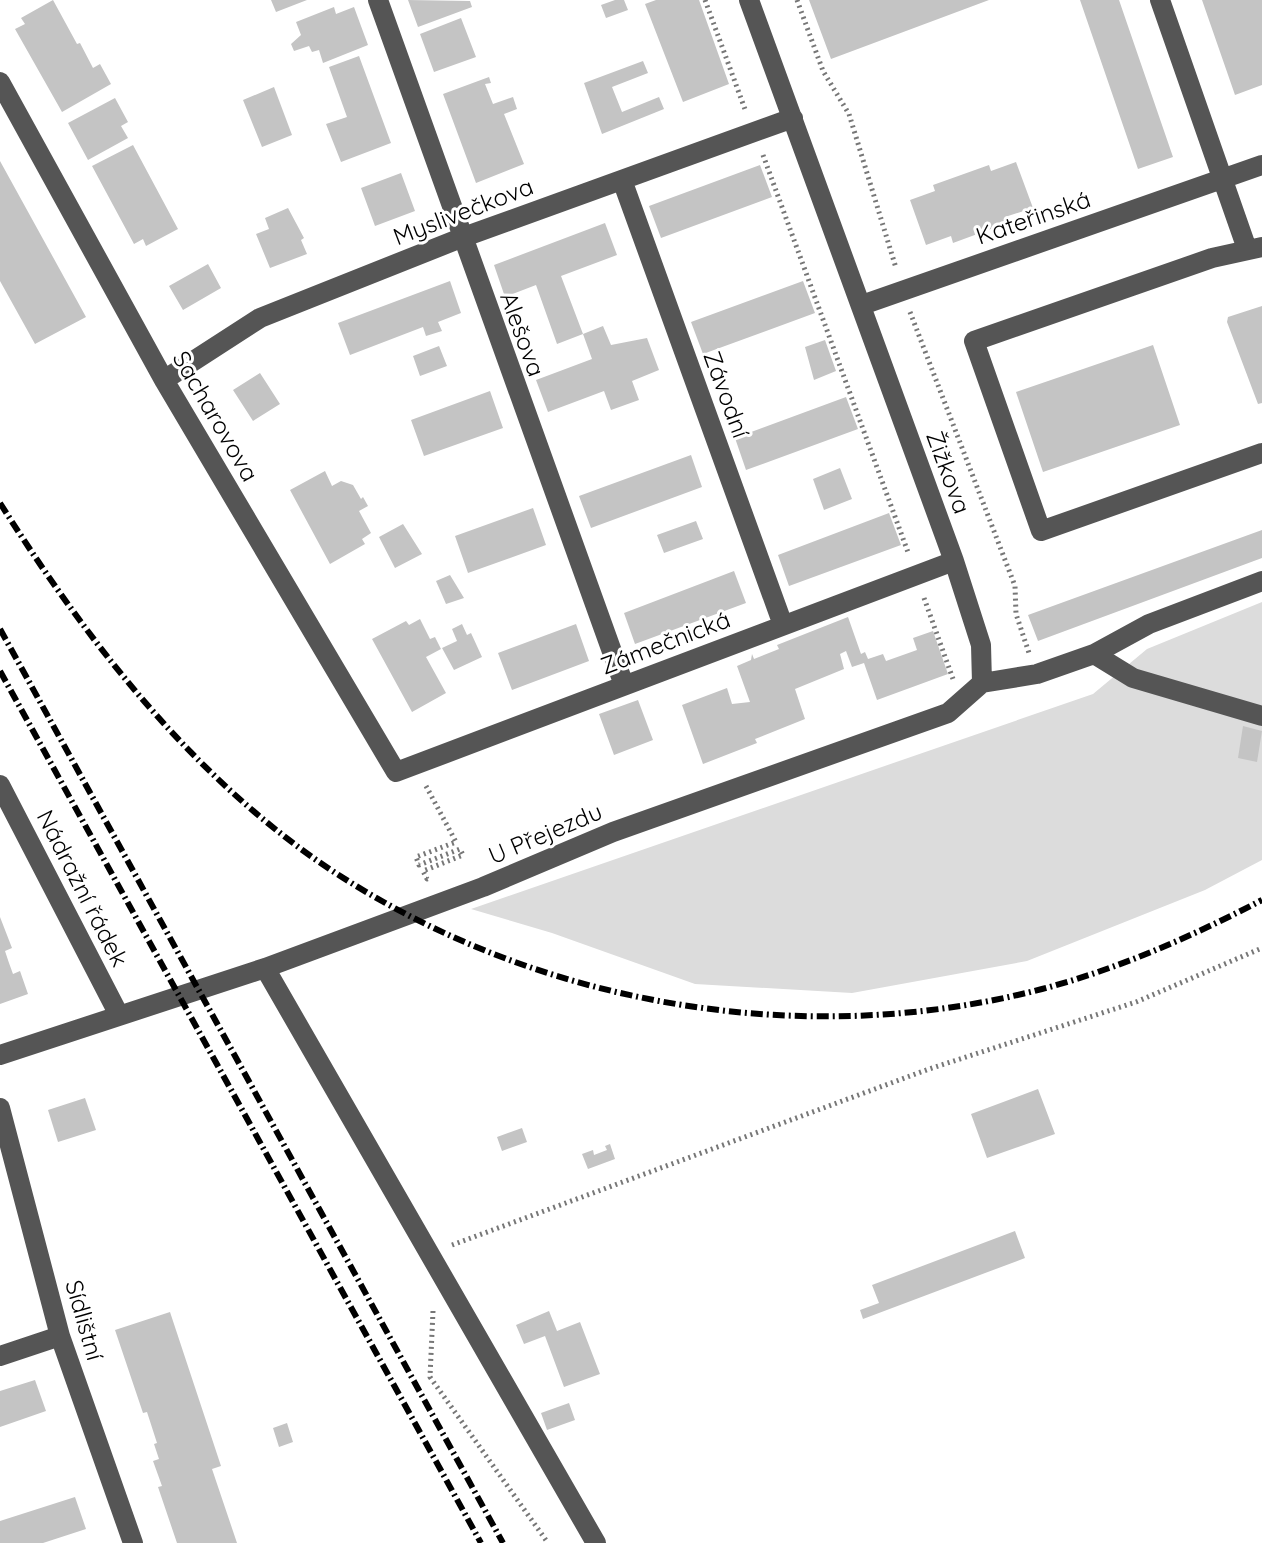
<svg xmlns="http://www.w3.org/2000/svg" width="1262" height="1543" viewBox="0 0 1262 1543" font-family="Quicksand,sans-serif">
<style>
.green{fill:#dcdcdc}
.building{fill:#c4c4c4}
.lines{fill:none;stroke-linecap:round;stroke-linejoin:round}
.path{stroke:#777;stroke-width:5;stroke-dasharray:2 4;stroke-linecap:butt}
.minor{stroke:#555;stroke-width:20}
.rail{stroke:#000;stroke-width:6;stroke-dasharray:12 4 2 4;stroke-linecap:butt}
.labels{text-anchor:middle;dominant-baseline:central;stroke-width:6;stroke-linejoin:round;paint-order:stroke}
.street-label{font-size:24px;fill:#000;stroke:#fff}
</style>
<rect width="100%" height="100%" fill="#fff"/>
<path class="green" d="M1262,602V860L1205,890L1027,961L852,993L695,984L552,933L471,909L1093,694L1147,649Z"/>
<path class="building" d="M53,0L77,44L80,43L93,68L100,64L111,84L62,112L15,29L25,24L21,18Z
M271,0H307L276,12Z
M408,0L470,1L472,7L418,27Z
M615,0H624L628,10L606,18L601,5Z
M656,0H699L729,84L683,102L645,4Z
M809,0H989L831,59Z
M1080,0H1119L1173,157L1138,169Z
M1202,0H1262V85L1235,95Z
M334,7L336,14L354,7L368,45L323,63L319,50L312,52L309,46L294,51L291,44L301,35L296,22Z
M461,18L476,57L434,72L420,34Z
M359,56L391,143L341,162L326,124L347,117L329,67Z
M643,61L648,73L612,87L622,112L659,97L664,109L602,134L584,83Z
M489,77L491,83L485,84L493,104L513,97L517,109L504,114L524,164L476,183L443,94Z
M274,87L292,135L262,147L243,100Z
M115,98L128,122L121,126L128,138L88,160L68,123Z
M133,145L178,229L146,246L143,239L134,244L92,166Z
M0,161L86,317L35,344L0,281Z
M1016,162L1033,208L1008,216L1010,222L953,243L951,236L926,245L910,200L935,191L933,185L989,165L991,171Z
M760,165L772,197L661,238L649,206Z
M401,173L415,211L375,226L361,188Z
M288,208L304,238L301,240L307,254L270,268L256,234L269,229L265,218Z
M605,223L617,255L561,276L583,334L557,344L536,285L505,297L494,265Z
M208,264L221,288L183,310L169,286Z
M450,281L461,313L438,322L442,331L426,336L423,327L350,355L338,323Z
M803,281L815,313L703,354L691,322Z
M1262,306V403L1258,404L1227,322L1228,317Z
M603,326L611,345L647,338L659,370L632,381L639,400L611,410L604,391L548,412L536,380L592,359L583,334Z
M825,340L836,371L814,380L805,347Z
M1153,345L1180,425L1043,472L1016,392Z
M439,346L447,366L420,376L413,356Z
M260,373L280,404L253,421L233,390Z
M490,391L503,428L424,456L411,420Z
M846,397L858,429L746,470L735,438Z
M691,455L702,487L591,528L579,496Z
M840,468L852,499L824,510L813,479Z
M325,471L332,486L341,481L353,485L361,499L363,497L368,506L359,511L371,533L362,539L365,544L330,564L290,490Z
M533,508L546,545L468,573L455,536Z
M889,513L901,545L789,586L778,555Z
M696,521L703,539L664,553L657,535Z
M403,524L422,554L395,568L379,537Z
M1262,530V558L1038,641L1028,615Z
M734,571L746,603L635,644L624,613Z
M450,575L464,598L446,604L436,581Z
M848,617L861,654L865,652L868,659L883,654L886,661L917,650L913,638L933,631L948,674L877,700L864,663L852,667L846,651L840,654L844,669L795,689L805,719L755,739L757,743L703,764L682,705L727,688L732,704L750,702L737,666L751,660L752,654L754,659L779,649L777,645Z
M420,619L430,639L435,637L441,649L426,657L446,693L412,712L372,639L406,621L409,625Z
M462,624L467,635L471,633L482,657L454,670L442,648L457,641L452,629Z
M576,624L589,661L512,690L498,653Z
M638,700L653,740L614,755L599,714Z
M1243,726L1262,731L1257,762L1238,758Z
M0,917L12,948L5,951L9,963L13,974L20,971L28,994L0,1004Z
M1038,1089L1055,1134L987,1158L971,1114Z
M85,1098L96,1130L58,1142L48,1110Z
M522,1128L527,1142L502,1151L497,1137Z
M610,1144L615,1159L588,1169L582,1154L593,1150L594,1155L607,1150L605,1146Z
M1015,1231L1025,1258L863,1319L860,1310L879,1303L872,1285Z
M549,1311L557,1331L580,1322L600,1374L564,1387L545,1336L524,1344L516,1325Z
M170,1312L221,1466L212,1469L237,1543H177L158,1487L162,1486L153,1461L159,1459L154,1444L157,1443L147,1412L143,1413L115,1330Z
M35,1380L46,1411L0,1427V1391Z
M569,1403L575,1420L547,1430L541,1413Z
M287,1423L293,1442L279,1447L273,1428Z
M75,1497L86,1529L43,1543H0V1521Z"/>
<g class="lines">
<path class="path" d="M705,0L746,112
M797,0L823,71L849,114L896,268
M763,155L909,555
M910,312L1015,586L1016,614L1029,653
M924,598L953,679
M426,786L456,842L416,857L419,865L460,849L463,855L423,871L427,879L431,877
M452,1245L929,1069L1136,1002L1262,948
M433,1311L430,1377L548,1543"/>
<path class="minor" d="M378,0L624,685
M749,0L954,561L981,645L982,683
M1160,0L1247,249
M0,82L164,380L396,772L954,561
M622,180L783,625
M1262,247L1212,258L974,341L1041,531L1262,453
M862,305L1262,165
M164,380L260,318L461,238L793,118
M1094,654L1133,678L1262,716
M982,683L1037,674L1094,654L1149,624L1262,581
M0,785L119,1015
M265,968L596,1543
M0,1055L265,968L483,887L613,832L948,713L982,683
M0,1108L60,1336L133,1543
M0,1356L60,1336"/>
<path class="rail" d="M0,503C84,636 183,765 312,857C520,1003 797,1053 1042,989C1118,969 1193,936 1262,900
M0,629L503,1543
M0,671L481,1543"/>
</g>
<g class="labels">
<g class="street-label">
<text transform="translate(463 211) rotate(-21)">Myslivečkova</text>
<text transform="translate(1033 217) rotate(-19)">Kateřinská</text>
<text transform="translate(523 334) rotate(70)">Alešova</text>
<text transform="translate(727 394) rotate(70)">Závodní</text>
<text transform="translate(216 416) rotate(60)">Sacharovova</text>
<text transform="translate(949 472) rotate(70)">Žižkova</text>
<text transform="translate(665 642) rotate(-21)">Zámečnická</text>
<text transform="translate(545 833) rotate(-23)">U Přejezdu</text>
<text transform="translate(83 888) rotate(63)">Nádražní řádek</text>
<text transform="translate(85 1320) rotate(74)">Sídlištní</text>
</g>
</g>
</svg>
